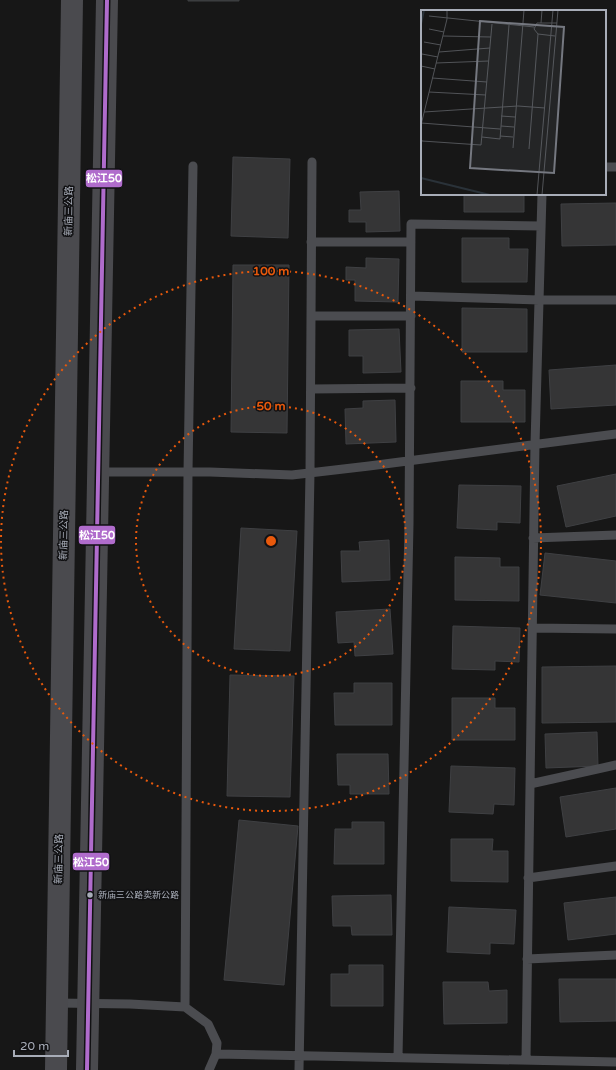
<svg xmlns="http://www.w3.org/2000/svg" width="616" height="1070" viewBox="0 0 616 1070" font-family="'Varela Round','Noto Sans SC',sans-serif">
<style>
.building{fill:#353536;stroke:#3f4043}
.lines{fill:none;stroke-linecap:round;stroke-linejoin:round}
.lane{stroke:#4b4c50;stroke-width:9}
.secondary{stroke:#4a4a4e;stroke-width:22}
.bus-1-casing{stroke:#111113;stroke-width:7}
.bus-1{stroke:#b06ccc;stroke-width:4}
.ring{fill:none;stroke:#e8590c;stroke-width:2;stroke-dasharray:2 4}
.bus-dot{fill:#a8adb8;stroke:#111113;stroke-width:1.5}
.labels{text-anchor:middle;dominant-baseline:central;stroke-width:3;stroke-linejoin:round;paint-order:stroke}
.bus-label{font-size:9px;fill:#a8adb8;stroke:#111113;text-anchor:start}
.street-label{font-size:10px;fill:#a8adb8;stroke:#111113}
.inset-river{fill:none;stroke:#2a3239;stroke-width:2}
.inset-road{fill:none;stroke:#515357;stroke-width:1}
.view{fill:#757880;fill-opacity:0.15;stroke:#757880;stroke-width:2}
.inset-edge{fill:none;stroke:#a8adb8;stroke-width:2}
.centre{fill:#e8590c;stroke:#111113;stroke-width:2}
.ring-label{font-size:12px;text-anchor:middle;font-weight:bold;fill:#e8590c;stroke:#111113;stroke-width:3;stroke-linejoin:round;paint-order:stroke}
.line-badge{stroke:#111113;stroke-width:1.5}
.badge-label{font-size:11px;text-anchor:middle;font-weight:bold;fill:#fff}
</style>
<rect width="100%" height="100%" fill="#171717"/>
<path class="building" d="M188,0H239V1H188Z
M233,157L290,159L288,238L231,236Z
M399,191L400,231L366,232V222H349V210H361L360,192Z
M464,194H524V212H464Z
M616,203V245L562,246L561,204Z
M462,238H509V249H528L527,282H462Z
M366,258L399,259L398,302L355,301V280H346V267L366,268Z
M233,265H289L287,433L231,432Z
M462,308L527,309V352H462Z
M399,329L401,372L363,373V356H349V330Z
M616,365V405L551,409L549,370Z
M461,381H503V390H525V422H461Z
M395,400L396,442L346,444L345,409L363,408V401Z
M616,474V516L566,527L557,486Z
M459,485L521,486L520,523L497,522V530L457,528Z
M241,528L297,531L290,651L234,649Z
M389,540L390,580L342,582L341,551H360L359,542Z
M545,553L616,561V603L540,595Z
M455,557L500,558V567H519V601L455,600Z
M390,609L393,654L355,656L354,642L338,643L336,612Z
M453,626L520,628L519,662L495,661V670L452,669Z
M616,666V722L542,723V667Z
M230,675L294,676L290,797L227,796Z
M354,683H392V725H335L334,693H354Z
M452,698H495V708H515V740H452Z
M597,732L598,766L546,768L545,734Z
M337,754H388L389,794H350V785H338Z
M451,766L515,768L514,805L494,804L493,814L449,812Z
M616,788V829L566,837L560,797Z
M239,820L298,826L284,985L224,980Z
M352,822H384V864H334L335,829H352Z
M451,839H493L492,851H508V882L451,881Z
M391,895L392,935H352L351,926H333L332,896Z
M616,897V934L568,940L564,903Z
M449,907L516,910L514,944L490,943V954L447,952Z
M349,965H383V1006H331V974H349Z
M559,979H616V1021L560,1022Z
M443,982H488L489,991L507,990V1023L444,1024Z"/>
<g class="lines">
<path class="lane" d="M605,167H616
M311,242H411
M411,296L539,300H616
M311,316H411
M311,389L411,388
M99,472H210L292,475L369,466L616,434
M533,538L616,535
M532,628L616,629
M530,784L616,765
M528,878L616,866
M527,959L616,955
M57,1003L130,1004L185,1007L208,1024L217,1043L216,1054L209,1070
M185,1007L188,472L193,166
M216,1054L616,1062
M398,1057L409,524L411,224L541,226
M526,1060L535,444L542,194
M299,1070L310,473L312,162"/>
<path class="secondary" d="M56,1070L72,0
M87,1070L107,0"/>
<g class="bus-1-casing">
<path id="bus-1" d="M87,1070L107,0"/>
</g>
<use href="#bus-1" class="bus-1"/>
</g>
<g class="ring">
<circle cx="271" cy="541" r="135"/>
<circle cx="271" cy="541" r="270"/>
</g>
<circle class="bus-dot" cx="90" cy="895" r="3.5"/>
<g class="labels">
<g class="bus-label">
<text x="98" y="895">新庙三公路卖新公路</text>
</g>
<g class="street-label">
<text transform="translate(69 211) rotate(-89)">新庙三公路</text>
<text transform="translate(64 535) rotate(-89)">新庙三公路</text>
<text transform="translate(59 859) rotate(-89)">新庙三公路</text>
</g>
</g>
<g transform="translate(421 10)">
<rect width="185" height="185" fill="#171717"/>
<path class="inset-river" d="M0,14L3,0M0,168L69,185"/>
<path class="inset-road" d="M8,6L113,17M120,13L121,0M8,19L23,22M22,26L70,27M134,26L117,24L113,19L116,13H136M3,32L20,35M18,42L69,38M1,44L17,47M15,53L68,51M0,56L14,59M11,68L66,72M8,82L65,85M3,102L97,96L124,98M80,106L94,107M0,113L79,119M0,115L26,9V0M80,116L93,117M79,126L92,127M61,127L79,129L88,15M0,128L1,131L60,135L71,14M92,138L103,0M108,139L117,24M116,185L132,0M121,185L137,0"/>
<path class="view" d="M59,11L143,17L133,163L49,158Z"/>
<rect width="185" height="185" class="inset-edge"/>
</g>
<circle cx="271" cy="541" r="6" class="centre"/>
<g class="ring-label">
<text x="271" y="275">100 m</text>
<text x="271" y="410">50 m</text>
</g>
<g class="line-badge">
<rect x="85" y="169" width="38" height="19" rx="4" fill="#b06ccc"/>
<rect x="78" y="525" width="38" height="20" rx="4" fill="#b06ccc"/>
<rect x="72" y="852" width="38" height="19" rx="4" fill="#b06ccc"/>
</g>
<g class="badge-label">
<text x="104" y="182">松江50</text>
<text x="97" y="539">松江50</text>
<text x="91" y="866">松江50</text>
</g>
<path d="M14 1050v6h54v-6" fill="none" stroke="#a8adb8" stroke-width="2"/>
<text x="20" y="1050" font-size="12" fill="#a8adb8" stroke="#111113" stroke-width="3" paint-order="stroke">20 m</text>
</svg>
